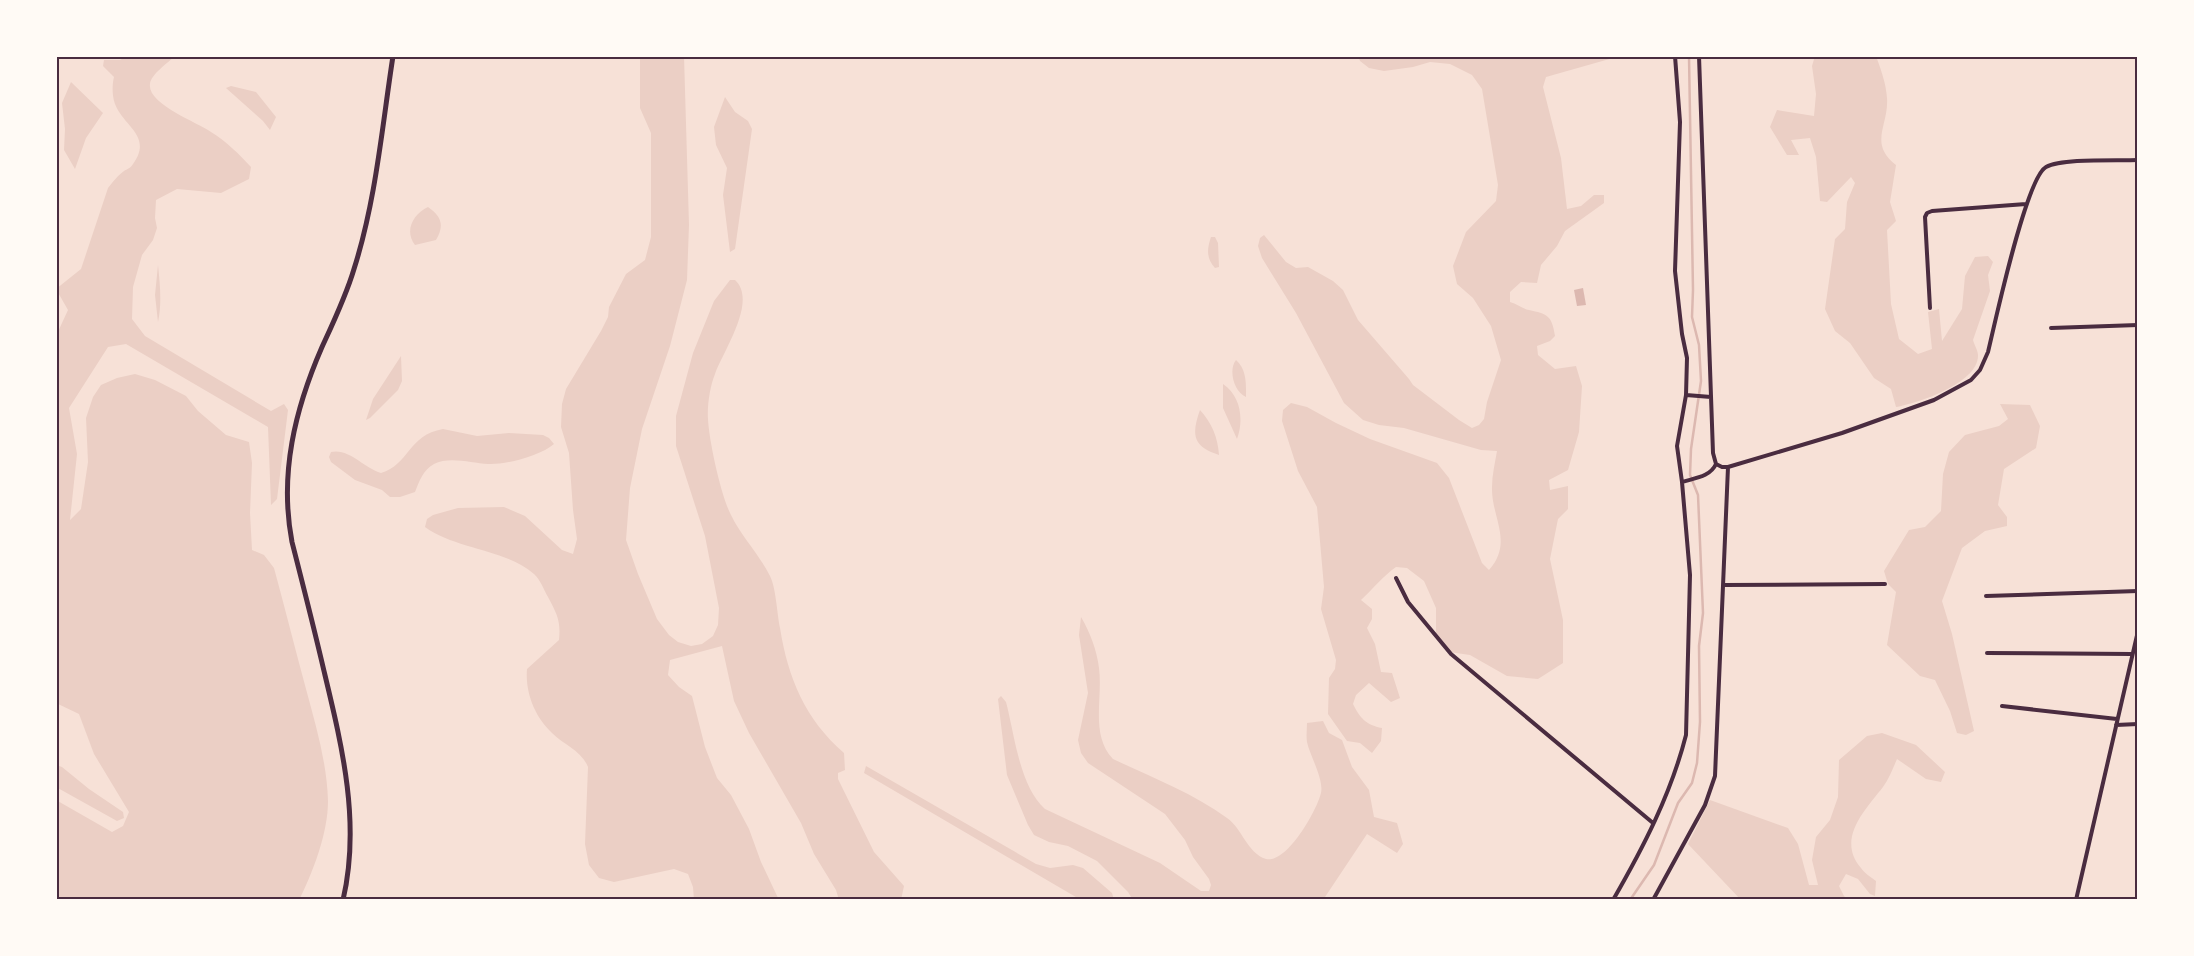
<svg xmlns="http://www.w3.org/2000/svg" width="2194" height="956" viewBox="0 0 2194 956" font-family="'Open Sans',sans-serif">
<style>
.green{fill:#ebcfc5}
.water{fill:#dcb8b0}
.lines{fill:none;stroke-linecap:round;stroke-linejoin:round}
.stream{stroke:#dcb8b0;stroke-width:2.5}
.minor{stroke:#4a2c40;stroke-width:4}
.secondary{stroke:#4a2c40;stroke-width:5}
.neatline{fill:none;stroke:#4a2c40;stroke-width:2}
</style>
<rect width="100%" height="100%" fill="#f7e1d7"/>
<path class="green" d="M127,56H175C168,63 151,74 150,84C147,104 197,122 211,132C227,142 239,154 251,167L249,179L221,193L177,189L156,200L155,218L157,228L153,240L142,255L133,287L132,319L145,336L271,411L284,404L288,410L277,499L271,505L268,427L126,344L108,347L69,408L77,454L70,520L81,509L88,462L86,418L93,397L101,385L117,378L135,374L155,380L186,396L198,411L226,435L249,442L252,463L250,513L252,550L264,555L274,568C285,608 295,649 306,689C316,726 327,763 328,801C328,833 313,872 299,900H56V800L112,832L123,826L129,812L94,754L79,714L56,703V336L68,310L56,289L81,269L108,188C113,182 117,176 124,171C127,169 131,168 133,164C153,136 124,127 115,104C112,96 112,85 114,77L103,66L104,60H120Z
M640,56H684L689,225L687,280L670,346L642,429L630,488L626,540L638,574L657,619L669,635L678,642L691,646L702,644L713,636L718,625L719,608L705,536L676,446V416L693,353L714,301L730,280H735C758,301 723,351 715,374C710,386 707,406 708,419C709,441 721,496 731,515C741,536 759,554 770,576C776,588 777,613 780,628C788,678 805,719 844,753L845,770L838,773V779L874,852L904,886L901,900H839L836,890L814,854L801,823L749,733L734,701L722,646L670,660L668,675L679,687L692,696L705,747L717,778L731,795L749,829L761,862L779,900H694L693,887L688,874L674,869L614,882L599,878L589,865L585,844L588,767C582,751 564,745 552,733C535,717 525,693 527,669L559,640C561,621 557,614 548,597C544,590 540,579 534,574C503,548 457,550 425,527L427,519L433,515L458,508L504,507L525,516L562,550L573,554L577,539L573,510L569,453L561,427L562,404L566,389L601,331L608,317L609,307L626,274L645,260L651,237V133L640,108Z
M1358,56H1620L1546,77L1543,87L1561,158L1567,209L1581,206L1594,195H1604V203L1565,231L1557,246L1541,265L1537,283L1521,282L1510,292V302C1517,304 1523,309 1529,310C1547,314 1552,315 1555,336L1550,341L1537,346L1538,355L1555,369L1576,366L1582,386L1579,432L1568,470L1549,480L1550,490L1568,486V509L1558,519L1550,559L1563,620V663L1538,679L1507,676L1470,655L1449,652L1436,635V608L1424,581L1407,568L1396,567C1383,576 1373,589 1361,600L1372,609V619L1367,628L1375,644L1381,672L1392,673L1400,698L1391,702L1369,683L1356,695L1353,704C1360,718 1366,725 1382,728L1381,741L1372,753L1360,743L1347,741L1328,714L1329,678L1335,669L1336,660L1321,609L1324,587L1317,507L1298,471L1282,421L1283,410L1291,403L1307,407L1336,423L1370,439L1437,463L1449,478L1482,563L1489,570C1514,542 1491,517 1492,487C1492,475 1495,463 1497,451L1481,450L1404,428L1379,425L1363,420L1344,403L1296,313L1262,258L1258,246L1260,238L1264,235L1286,262L1296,268L1308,267L1333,281L1343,290L1358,320L1409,379L1413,385L1459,420L1472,428L1479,425L1484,419L1487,402L1501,360L1491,326L1473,298L1457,284L1453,266L1466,232L1496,201L1498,185L1482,89L1472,75L1450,64L1430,62L1413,67L1384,71L1369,68L1360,61Z
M1815,56H1876C1881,70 1886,83 1887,98C1889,126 1868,143 1896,165L1890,202L1896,221L1887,230L1891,304L1899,339L1918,354L1932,349L1928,312L1939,309L1942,341L1962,309L1965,276L1975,257L1988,256L1993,262L1988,275L1990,291L1973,340C1974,344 1978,351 1978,355C1979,383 1918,403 1896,407L1891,389L1874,378L1850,343L1835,331L1825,309L1835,239L1845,229L1847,202L1855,183L1851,177L1827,202L1820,201L1816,157L1810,138L1791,140L1799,155H1787L1770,127L1777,110L1814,116L1816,94L1812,66Z
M71,82L103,113L86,138L75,169L64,150L65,129L62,103Z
M231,86L256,92L276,117L270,130L263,121L226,88Z
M725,97L735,112L748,121L752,129L735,249L730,252L723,195L727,168L716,145L714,127Z
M428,207C441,216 445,225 436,240L415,245C404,231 413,214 428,207Z
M1211,237H1215L1218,243L1219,267L1215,268C1206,258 1207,249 1211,237Z
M158,265C160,285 162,303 158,322L155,295Z
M401,356L402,381L398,390L370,418L366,420L373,399Z
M1236,360C1247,370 1246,384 1246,397C1234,392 1228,370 1236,360Z
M1223,384C1241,396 1244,420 1237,439L1223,408Z
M2000,404L2030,405L2040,426L2036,448L2004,469L1998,505L2007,517V526L1985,531L1962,548L1942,601L1952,634L1974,731L1966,735L1957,733L1950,711L1935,680L1920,676L1887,645L1896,592L1888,584L1884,571L1909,530L1925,527L1941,511L1943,474L1949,452L1965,435L1999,426L2008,419Z
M1200,410C1212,423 1218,438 1219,455C1193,447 1191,435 1200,410Z
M443,429L477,436L509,433L543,435L549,438L554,444C540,456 505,465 488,464C472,463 449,456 434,464C423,470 419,482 415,492L400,497H390L382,490L355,480L331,462L329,457L331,452C349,448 364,468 381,473C409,465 408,435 443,429Z
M1081,617C1090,632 1097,651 1099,668C1103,699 1090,735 1113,759C1151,777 1193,793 1227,818C1242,828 1247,853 1266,859C1287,864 1317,810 1321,793C1324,779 1310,756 1307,742C1306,736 1307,729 1307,723L1323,721L1329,733L1342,740L1352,767L1369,790L1374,817L1397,823L1403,844L1397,853L1367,834L1323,900H1133L1128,892L1097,861L1068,846L1049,842L1034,835L1028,825L1007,775L998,699L1001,696L1006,702C1015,736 1019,785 1045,809L1160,863L1201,891H1209L1211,885L1209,879L1193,857L1185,840L1165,814L1088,763L1081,753L1078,740L1088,693L1079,635Z
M1882,733L1916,745L1945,772L1941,782L1926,779L1897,759C1893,768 1889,779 1883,787C1865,810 1836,839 1861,868C1864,873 1871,877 1876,881L1875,896L1870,894L1858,879L1846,874L1839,886L1844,896L1848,900H1741L1688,844L1710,800L1788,828L1798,844L1809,885H1818L1812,860L1816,837L1830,820L1838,797L1839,760L1867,736Z
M56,765L62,767L89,789L123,812L124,818L117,821L56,787Z
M866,766L1036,864L1050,868L1073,865L1083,868L1112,893L1114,900H1081L864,773Z"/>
<path class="water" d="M1583,288L1586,305L1577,306L1574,290Z"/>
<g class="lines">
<path class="stream" d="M1630,900L1654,865L1678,803L1692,783L1697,763L1700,722L1699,646L1703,613L1698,495L1690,475L1691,449L1701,381L1699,345L1692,317L1693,290L1689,56"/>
<path class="minor" d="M1699,56L1713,453L1716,464
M1930,308L1925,217L1927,213L1932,211L2026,204
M2051,328L2138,325
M1686,395L1711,397
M1716,464L1722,467H1728L1842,433L1934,400L1971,380L1980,370L1988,352C1995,323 2026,178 2046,167C2063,158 2117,161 2138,160
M1682,482C1695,478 1710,477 1716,464
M1396,578L1408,602L1451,654L1653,823
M1724,585L1885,584
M1986,596L2138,591
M1987,653L2132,654
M2002,706L2117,719
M2116,725L2138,724
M1613,900C1643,848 1671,794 1686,735L1690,575L1682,482L1677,446L1686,395L1687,358L1682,334L1675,271L1680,122L1675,56
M1653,900L1705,805L1715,776L1728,467
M2076,900L2138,631"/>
<path class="secondary" d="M343,900C361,823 342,746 324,671C314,628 303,585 292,542C279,474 295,409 322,347C334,321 346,296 354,269C376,200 382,127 393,56"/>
</g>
<rect width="2194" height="956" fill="none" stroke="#fffaf5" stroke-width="115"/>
<rect x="58" y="58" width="2078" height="840" class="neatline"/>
</svg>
